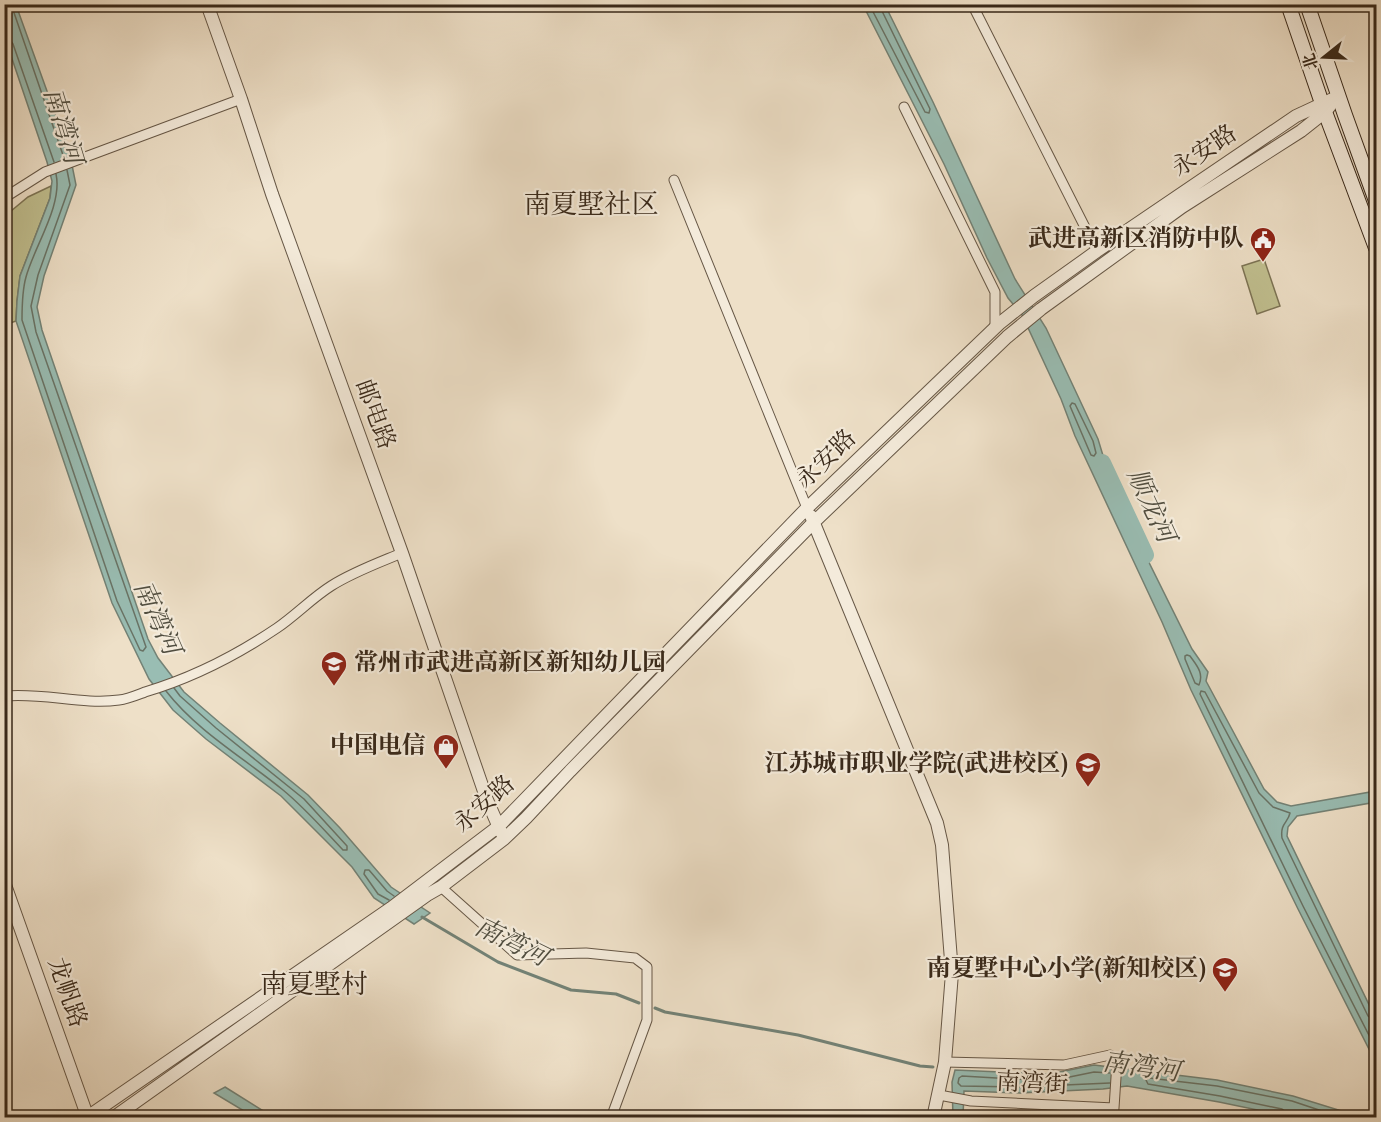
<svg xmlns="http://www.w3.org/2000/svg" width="1381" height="1122" viewBox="0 0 1381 1122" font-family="Vollkorn,'Noto Serif SC',serif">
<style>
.green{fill:#c1c090;stroke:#7d7455;stroke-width:1.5}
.water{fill:#99bdb3;stroke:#738276;stroke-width:1.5}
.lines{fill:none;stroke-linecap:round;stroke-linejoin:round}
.shore{stroke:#697366;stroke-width:1.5}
.stream{stroke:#738276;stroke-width:3}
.river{stroke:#99bdb3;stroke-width:18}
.minor-casing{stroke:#665746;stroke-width:11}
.tertiary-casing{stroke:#665746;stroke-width:14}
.secondary-casing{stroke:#39291a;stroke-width:16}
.minor{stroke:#f4ebdb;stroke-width:9}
.tertiary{stroke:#f4ebdb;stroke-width:12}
.secondary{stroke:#f4ebdb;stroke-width:14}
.labels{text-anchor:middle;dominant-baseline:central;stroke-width:4.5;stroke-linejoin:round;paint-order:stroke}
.street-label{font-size:24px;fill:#39291a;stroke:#f4ebdb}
.poi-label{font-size:24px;font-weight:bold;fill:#39291a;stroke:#f4ebdb;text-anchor:end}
.water-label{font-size:26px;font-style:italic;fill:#514e40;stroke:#f4ebdb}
.quarter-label{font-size:27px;fill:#39291a;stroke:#f4ebdb}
</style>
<rect width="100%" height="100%" fill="#eee0c8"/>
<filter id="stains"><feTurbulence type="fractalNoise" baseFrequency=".00333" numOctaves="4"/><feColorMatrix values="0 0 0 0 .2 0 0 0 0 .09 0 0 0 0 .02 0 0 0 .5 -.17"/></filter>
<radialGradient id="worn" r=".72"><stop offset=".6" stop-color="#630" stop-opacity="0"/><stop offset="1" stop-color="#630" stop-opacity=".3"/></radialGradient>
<path class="green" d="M51,186L50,198L20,276L17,301L16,321L5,325V216L28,197Z
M1264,259L1280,306L1257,314L1242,266Z"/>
<path class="water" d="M4,5H16L70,155L76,185L44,276L37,307L42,330L148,639L158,658L184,692L220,723L308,795L340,828L391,887L430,913L414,924L374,898L352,867L281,796L206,739L173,710L149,679L112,603L16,321L17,301L20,276L50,198L52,181L47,162L5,38Z
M863,5H885L933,102L1015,279L1046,328L1098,439L1114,492L1192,649L1208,672L1206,681L1264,789L1277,802L1291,806L1376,791V802L1297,816L1288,827L1287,836L1376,1019V1063L1298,909L1191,690L1162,622L1075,436L1061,399L1022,315L1008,298L987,258L944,164Z
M1094,1065L1217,1080L1293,1096L1358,1116V1117H1291L1219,1102L1127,1086L1103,1089L1020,1093L964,1091L963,1117L953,1118L952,1082L955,1070L1050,1074Z
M225,1087L273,1117H254L214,1093Z"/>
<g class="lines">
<path class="shore" d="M11,4L64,158
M869,4L925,112L929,113L930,109L881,9L880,4
M4,40H10L13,44L54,162
M56,174C63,205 34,247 26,277C22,291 22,306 22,320L117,601L140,650L143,651L146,647L36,332L31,306L38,275L70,185L67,170
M1072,403L1075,404L1093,441L1096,453L1094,456L1091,455L1070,406Z
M1187,655L1190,656C1197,666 1204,673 1199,685L1195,683L1185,659V656Z
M166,691C198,732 244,758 283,790C305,808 324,830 343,850H347V846L304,799L216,728L180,696L174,688
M389,900L378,894L364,874L365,870H369L387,891L394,896
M1376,1020L1372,1019L1368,1016L1282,838C1280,823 1288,823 1290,813L1273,807L1259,793L1205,692L1201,691L1200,694L1303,906L1376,1049
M1110,1083L1020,1087L961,1086L958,1083L959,1078L962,1076L1050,1081L1094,1072L1110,1073
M1287,1118L1286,1112L1282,1109L1220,1096L1148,1084L1146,1080L1149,1078L1217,1086L1292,1101L1343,1118"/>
<path class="stream" d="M422,917L498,962L571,990L616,994L639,1003
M655,1008L665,1012L798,1035L920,1066L933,1067"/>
<path class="river" d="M1102,463L1145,555"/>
<g class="minor-casing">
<path id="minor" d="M972,4L1097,251
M904,107L995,292V328
M674,180L807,508
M4,198L45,172L241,99
M4,696C43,692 81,705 119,700C128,699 137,695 145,692C192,678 237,655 277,628C296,615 312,598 331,586C353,572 378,563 402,553
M441,887L517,955L586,953L635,958L647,967V1020L611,1118
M945,1062L1064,1065L1110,1055L1117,1062L1114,1108
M939,1095L971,1101L1114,1108L1113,1118"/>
</g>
<g class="tertiary-casing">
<path id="tertiary" d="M207,4L241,99L272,194L402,553L487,800L501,832
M811,516L937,823L942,845L952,973L945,1062L933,1118
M4,882L88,1118
M86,1118L391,908L499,826L807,508L1000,323L1034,296L1097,251L1296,116L1339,96
M113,1118L427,895L441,887L504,839L526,818L570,771L813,523L1007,337L1041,309L1182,207L1301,131L1325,112L1330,106"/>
</g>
<g class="secondary-casing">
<path id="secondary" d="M1288,4L1325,112L1376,248
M1307,4L1345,115L1376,201"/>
</g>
<use href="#minor" class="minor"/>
<use href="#tertiary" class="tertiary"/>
<use href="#secondary" class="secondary"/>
</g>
<defs>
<g id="civic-pin" transform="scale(1.35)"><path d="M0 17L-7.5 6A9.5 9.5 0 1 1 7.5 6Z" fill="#8f2418" stroke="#f4ebdb"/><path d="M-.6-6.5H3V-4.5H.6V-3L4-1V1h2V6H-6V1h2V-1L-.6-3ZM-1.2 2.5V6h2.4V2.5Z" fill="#fff"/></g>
<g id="school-pin" transform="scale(1.35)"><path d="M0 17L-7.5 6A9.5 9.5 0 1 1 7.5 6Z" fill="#8f2418" stroke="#f4ebdb"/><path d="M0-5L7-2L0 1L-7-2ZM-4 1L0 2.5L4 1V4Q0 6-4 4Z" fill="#fff"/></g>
<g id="shop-pin" transform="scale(1.35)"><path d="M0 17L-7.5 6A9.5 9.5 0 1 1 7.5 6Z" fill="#8f2418" stroke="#f4ebdb"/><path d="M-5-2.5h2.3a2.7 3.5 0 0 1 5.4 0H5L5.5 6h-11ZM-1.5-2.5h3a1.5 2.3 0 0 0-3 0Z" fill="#fff"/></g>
</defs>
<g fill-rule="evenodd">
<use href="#civic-pin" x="1263" y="240"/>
<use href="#school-pin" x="334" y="664"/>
<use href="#shop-pin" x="446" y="747"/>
<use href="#school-pin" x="1088" y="765"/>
<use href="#school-pin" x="1225" y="970"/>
</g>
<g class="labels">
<g class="street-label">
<text transform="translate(1205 152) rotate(-34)">永安路</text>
<text transform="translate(374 415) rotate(70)">邮电路</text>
<text transform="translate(827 460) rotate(-44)">永安路</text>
<text transform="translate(485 805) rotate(-42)">永安路</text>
<text transform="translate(66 993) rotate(71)">龙帆路</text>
<text transform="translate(1032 1085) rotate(3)">南湾街</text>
</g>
<g class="poi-label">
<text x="1244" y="240">武进高新区消防中队</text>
<text x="354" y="664" text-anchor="start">常州市武进高新区新知幼儿园</text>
<text x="426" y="747">中国电信</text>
<text x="1068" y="765">江苏城市职业学院(武进校区)</text>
<text x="1206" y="970">南夏墅中心小学(新知校区)</text>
</g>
<g class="water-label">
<text transform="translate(62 126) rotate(73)">南湾河</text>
<text transform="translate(1150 506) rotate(65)">顺龙河</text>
<text transform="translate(156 618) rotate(66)">南湾河</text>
<text transform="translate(511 943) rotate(26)">南湾河</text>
<text transform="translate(1141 1068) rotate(8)">南湾河</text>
</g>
<g class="quarter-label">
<text x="591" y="206">南夏墅社区</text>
<text x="314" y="986">南夏墅村</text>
</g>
</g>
<rect width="1381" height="1122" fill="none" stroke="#eee0c8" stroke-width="24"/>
<rect x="6" y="6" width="1369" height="1110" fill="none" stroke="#39291a" stroke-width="3"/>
<rect x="12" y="12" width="1357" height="1098" fill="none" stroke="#39291a" stroke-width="1.5"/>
<g transform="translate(1324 57) rotate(252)" stroke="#f4ebdb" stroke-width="4.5" paint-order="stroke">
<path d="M0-4.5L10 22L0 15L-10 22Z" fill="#39291a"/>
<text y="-9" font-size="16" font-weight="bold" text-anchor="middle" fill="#39291a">北</text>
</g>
<rect width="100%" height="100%" filter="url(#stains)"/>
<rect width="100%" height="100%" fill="url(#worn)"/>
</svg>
